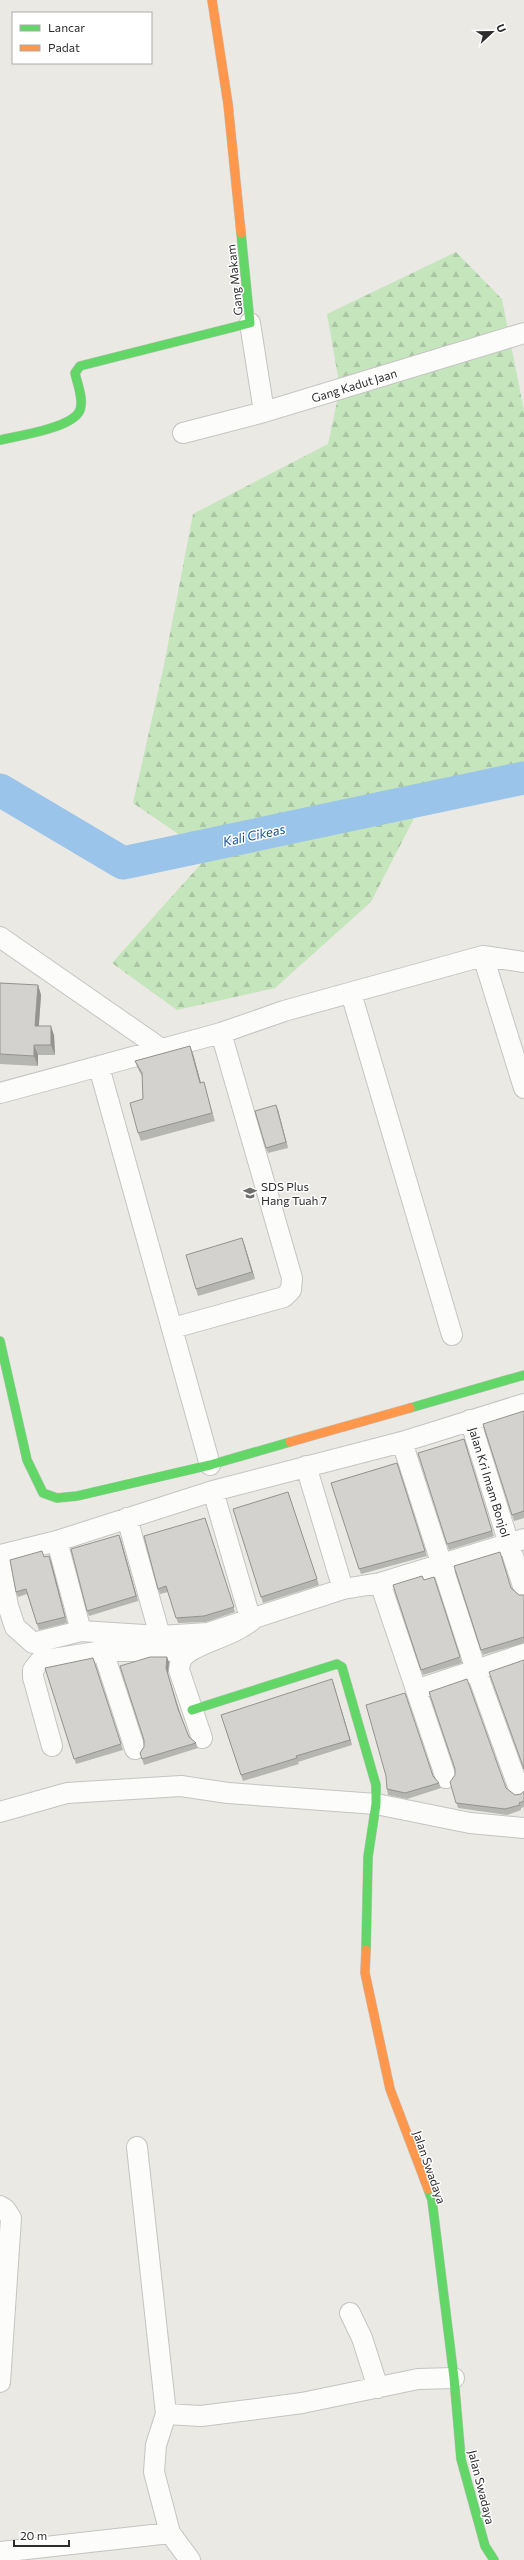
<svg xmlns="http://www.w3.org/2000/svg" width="524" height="2560" viewBox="0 0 524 2560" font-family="Commissioner,sans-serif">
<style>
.forest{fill:url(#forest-firs)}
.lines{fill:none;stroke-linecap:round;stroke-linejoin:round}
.river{stroke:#9ac4e9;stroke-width:33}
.street-casing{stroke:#c4c4c3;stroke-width:22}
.fast-casing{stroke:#c4c4c3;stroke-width:10}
.slow-casing{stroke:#c4c4c3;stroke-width:10}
.street{stroke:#fcfcfb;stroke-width:20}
.fast{stroke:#63d668;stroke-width:9}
.slow{stroke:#ff974d;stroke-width:9}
.wall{fill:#b5b5b1}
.shaded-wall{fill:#949390}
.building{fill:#d3d2ce;stroke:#949390}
.labels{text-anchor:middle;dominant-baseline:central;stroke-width:3;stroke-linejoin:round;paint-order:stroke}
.street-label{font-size:12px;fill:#2d2d2d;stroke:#fff}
.poi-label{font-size:12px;fill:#2d2d2d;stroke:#fff;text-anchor:start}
.water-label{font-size:13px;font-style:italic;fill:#124f9b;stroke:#fff}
</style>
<defs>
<pattern id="forest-firs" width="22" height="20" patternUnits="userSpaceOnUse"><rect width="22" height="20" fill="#c5e5bd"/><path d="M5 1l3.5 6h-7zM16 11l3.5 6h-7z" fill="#aac5a3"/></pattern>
</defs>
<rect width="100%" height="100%" fill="#eae9e3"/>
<path class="forest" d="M456,252L502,299L524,411V773L430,787L371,902L275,988L177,1010L112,963L209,855L133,803L164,665L193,514L328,444L340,388L327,314Z"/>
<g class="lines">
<path class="river" d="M0,790L123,863L524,778"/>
<g class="street-casing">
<path id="street" d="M250,323L264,412
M183,433L264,412L524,333
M0,937L160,1048
M483,956L524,1088
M351,993L452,1335
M99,1067L210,1465
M0,1093L221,1033L284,1011L483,956L524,962
M173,1328L284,1297L291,1290L292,1278L221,1033
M470,1420L509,1544
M402,1442L476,1670L519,1789
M306,1466L343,1589
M127,1518L160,1636
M57,1541L81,1631
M0,1555L57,1541L213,1491L402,1442L524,1404
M513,1556L524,1589
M0,1562L8,1606L15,1627L33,1643L81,1631L160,1636L208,1633L343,1589L380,1583L524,1539
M380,1583L446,1778
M103,1651L135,1749
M416,1690L524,1654
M202,1738L179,1670C180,1665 180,1659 184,1656C196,1643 232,1637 251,1621L213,1491
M52,1746L33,1677V1670L40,1661L103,1651H189
M0,1812L67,1793L181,1786L228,1793L376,1804L470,1823L524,1828
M137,2147L166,2414L201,2416L249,2410L302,2403L418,2379L454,2378
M0,2206L5,2209L11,2218L0,2382
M350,2313L362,2338L378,2388
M166,2414L156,2445L154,2472L170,2533L190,2560
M0,2552L170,2533"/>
</g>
<g class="fast-casing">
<path id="fast" d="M0,440C18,436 73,428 80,410C84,399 77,383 75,373L80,366L250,323L241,233
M0,1341L27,1460L43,1493L57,1498L77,1496L210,1465L290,1442
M410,1408L524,1375
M192,1710L337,1664L342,1667L376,1785V1804L368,1857L366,1950
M428,2189L432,2200L454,2378L461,2459L485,2546L494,2560"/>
</g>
<g class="slow-casing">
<path id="slow" d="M212,0L228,104L241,233
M290,1442L410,1408
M366,1950L365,1973L390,2089L428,2189"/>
</g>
<use href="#street" class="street"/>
<use href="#fast" class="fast"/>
<use href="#slow" class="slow"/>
</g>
<path class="wall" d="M0,983L38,985L41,995L39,1026L54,1035L55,1055H38V1066L0,1064Z
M190,1046L193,1054L201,1083L206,1090L215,1121L141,1141L138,1133L143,1099L142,1076L138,1069L135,1061Z
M278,1110L288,1148L268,1153L266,1148Z
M242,1238L255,1279L198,1296L196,1289Z
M524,1411V1518L514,1521L512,1515Z
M466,1445L494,1536L449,1550L418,1453Z
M397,1463L427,1556L361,1574L331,1483Z
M288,1492L319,1585L263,1603L233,1509Z
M205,1518L235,1612L206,1622L178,1623L168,1592L160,1594L158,1589Z
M121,1540L138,1601L89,1616L87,1611Z
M44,1557L51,1561L67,1623L39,1630L27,1594L18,1597L16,1592Z
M454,1566L512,1588L519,1595H524V1643L483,1655Z
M434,1577L462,1663L423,1675L393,1585L424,1580Z
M93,1658L123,1750L76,1764L45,1668Z
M169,1662L168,1674L180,1712L189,1737L196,1743L198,1748L144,1765L140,1753L144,1747Z
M334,1685L352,1745L298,1762L299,1764L243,1781L221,1715Z
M433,1776L439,1783L441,1788L407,1799L388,1795L387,1789Z
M450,1782L506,1788L515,1795L521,1794L524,1791V1807L521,1808V1810L507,1815L458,1808Z"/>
<path class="shaded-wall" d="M38,985L41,995L38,1035L35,1026Z
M51,1026L54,1035L55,1055L51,1045Z
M34,1045L38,1055V1066L34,1056Z
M190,1046L193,1054L203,1091L200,1083Z
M276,1105L278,1110L288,1148L286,1142Z
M242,1238L245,1246L255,1279L252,1272Z
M119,1535L121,1540L138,1601L136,1596Z
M49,1556L51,1561L67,1623L65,1617Z
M167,1657L169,1662L168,1674L180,1714L166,1668Z
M332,1679L334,1685L352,1745L350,1740Z"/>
<path class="building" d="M0,983L38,985L35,1026H51V1045H34V1056L0,1054Z
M190,1046L200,1083L204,1082L212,1113L138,1133L130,1103L143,1099L142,1073L135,1061Z
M276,1105L286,1142L266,1148L255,1111Z
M242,1238L252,1272L196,1289L186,1255Z
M524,1411V1511L512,1515L483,1424Z
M464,1439L492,1531L447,1544L418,1453Z
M397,1463L425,1551L359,1569L331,1483Z
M288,1492L317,1579L261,1597L233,1509Z
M205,1518L234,1607L204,1616L176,1618L166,1586L158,1589L144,1536Z
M119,1535L136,1596L87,1611L71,1549Z
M42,1551L44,1557L49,1556L65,1617L37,1624L26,1589L16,1592L10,1560Z
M500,1552L511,1588L519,1595H524V1637L481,1650L454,1566Z
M422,1576L424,1580L434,1577L460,1657L421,1670L393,1585Z
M150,1657H167L166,1668L178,1709L189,1737L196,1743L142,1759L140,1753L144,1747V1740L120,1666Z
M93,1658L121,1744L74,1759L45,1668Z
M524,1660V1769L489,1672Z
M332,1679L350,1740L296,1756L297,1758L241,1775L221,1715Z
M467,1679L506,1788L515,1795L521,1794L524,1791V1801L519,1803L520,1805L505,1809L456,1803L450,1782L455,1775V1769L429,1692Z
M405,1693L433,1776L439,1783L405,1793L387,1789L386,1776L366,1705Z"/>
<defs>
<g id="school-bare" transform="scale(1.08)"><path d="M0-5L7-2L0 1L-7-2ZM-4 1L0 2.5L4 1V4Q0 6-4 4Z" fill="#6f6f6d" stroke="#fff" stroke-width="2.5" paint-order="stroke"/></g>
</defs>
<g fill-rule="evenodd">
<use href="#school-bare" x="250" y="1193"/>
</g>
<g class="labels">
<g class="street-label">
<text transform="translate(234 280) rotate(-96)">Gang Makam</text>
<text transform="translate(354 385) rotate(-17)">Gang Kadut Jaan</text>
<text transform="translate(490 1482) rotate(73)">Jalan Kri Imam Bonjol</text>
<text transform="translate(430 2167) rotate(71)">Jalan Swadaya</text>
<text transform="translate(482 2487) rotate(76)">Jalan Swadaya</text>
</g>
<g class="poi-label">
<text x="261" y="1186">SDS Plus<tspan x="261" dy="14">Hang Tuah 7</tspan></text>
</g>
<g class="water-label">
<text transform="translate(254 835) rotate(-12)">Kali Cikeas</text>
</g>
</g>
<rect x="12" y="12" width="140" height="52" fill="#ffffff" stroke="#ababab"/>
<rect x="20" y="25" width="20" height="6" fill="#63d668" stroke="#ababab"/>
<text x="48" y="32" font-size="12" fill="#2d2d2d">Lancar</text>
<rect x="20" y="45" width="20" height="6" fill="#ff974d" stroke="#ababab"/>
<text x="48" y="52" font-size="12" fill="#2d2d2d">Padat</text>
<g transform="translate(492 32) rotate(68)" stroke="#ffffff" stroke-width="3" paint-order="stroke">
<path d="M0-3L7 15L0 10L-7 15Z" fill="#2d2d2d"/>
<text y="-6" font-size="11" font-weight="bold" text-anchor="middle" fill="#2d2d2d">U</text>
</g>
<path d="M14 2540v6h55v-6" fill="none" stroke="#2d2d2d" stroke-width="2"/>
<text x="20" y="2540" font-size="12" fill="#2d2d2d" stroke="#ffffff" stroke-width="3" paint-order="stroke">20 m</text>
</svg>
